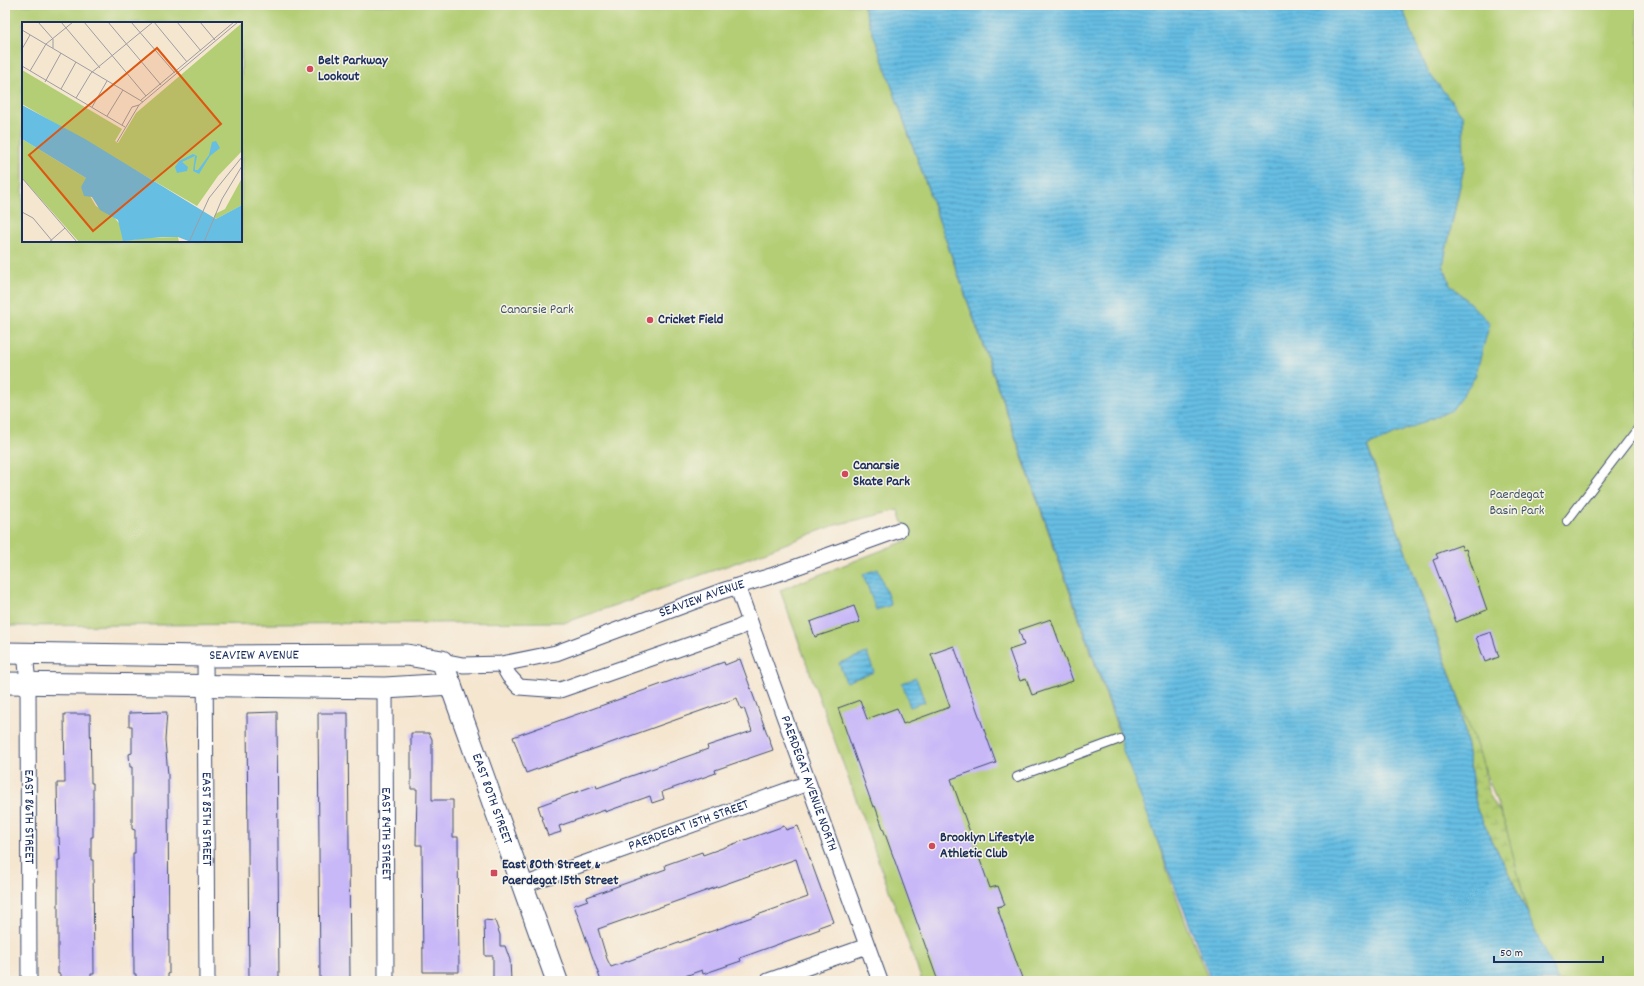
<svg xmlns="http://www.w3.org/2000/svg" width="1644" height="986" viewBox="0 0 1644 986" font-family="Dekko,sans-serif">
<style>
.wetland{fill:url(#wetland-marsh);stroke:#677e6a}
.park{fill:#b3ce75;stroke:#677e6a;fill-rule:evenodd}
.water{fill:url(#water-rules);stroke:#4076a0}
.building{fill:#c8b8f8;fill-rule:evenodd}
.lines{fill:none;stroke-linecap:round;stroke-linejoin:round}
.lane-casing{stroke:#3c4a6f;stroke-width:10}
.street-casing{stroke:#3c4a6f;stroke-width:17}
.secondary-casing{stroke:#3c4a6f;stroke-width:23}
.lane{stroke:#fff;stroke-width:8}
.street{stroke:#fff;stroke-width:15}
.secondary{stroke:#fff;stroke-width:21}
.poi-dot{fill:#d1495b;stroke:#f7f3e8;stroke-width:1.5}
.labels{text-anchor:middle;dominant-baseline:central;stroke-width:3;stroke-linejoin:round;paint-order:stroke}
.poi-label{font-size:14px;font-weight:bold;fill:#1b2f5e;stroke:#f7f3e8;text-anchor:start}
.park-label{font-size:14px;fill:#415764;stroke:#f7f3e8}
.street-label{font-size:14px;fill:#1b2f5e;stroke:#f7f3e8}
.inset-road{fill:none;stroke:#9e9da2;stroke-width:1}
.view{fill:#de5710;fill-opacity:0.15;stroke:#de5710;stroke-width:2}
.inset-edge{fill:none;stroke:#1b2f5e;stroke-width:2}
</style>
<defs>
<pattern id="wetland-marsh" width="20" height="14" patternUnits="userSpaceOnUse"><rect width="20" height="14" fill="#b3ce75"/><path d="M1 5h8M5 5V1M11 12h8M15 12V8" fill="none" stroke="#99b168"/></pattern>
<pattern id="water-rules" width="6" height="5" patternUnits="userSpaceOnUse"><rect width="6" height="5" fill="#66bee3"/><path d="M0 2.5h6" fill="none" stroke="#539bbb"/></pattern>
</defs>
<rect width="100%" height="100%" fill="#f7f3e8"/>
<filter id="ink" filterUnits="userSpaceOnUse"><feTurbulence type="fractalNoise" baseFrequency=".025" numOctaves="2"/><feDisplacementMap in="SourceGraphic" scale="8" xChannelSelector="R" yChannelSelector="G"/><feConvolveMatrix kernelMatrix="1 2 1 2 8 2 1 2 1" color-interpolation-filters="sRGB"/></filter>
<filter id="wash" filterUnits="userSpaceOnUse"><feTurbulence type="fractalNoise" baseFrequency=".012" numOctaves="4" result="noise"/><feDisplacementMap in="SourceGraphic" scale="16" xChannelSelector="R" yChannelSelector="G"/><feGaussianBlur stdDeviation="0.9" result="paint"/><feColorMatrix in="noise" values="0 0 0 0 0 0 0 0 0 0 0 0 0 0 0 0 0 1.4 0 .05"/><feComposite in="paint" operator="in"/></filter>
<g filter="url(#wash)">
<rect width="100%" height="100%" fill="#f5e6d0"/>
<path class="wetland" d="M1460,702L1475,726L1490,796L1518,842L1558,981L1512,880L1477,810Z"/>
<path class="park" d="M5,5H863L1152,826L1181,910L1209,981H922L780,590L908,540L899,510L835,525L732,564L567,622L5,626ZM23,23H241V241H23Z
M1401,5H1639V981H1545L1506,827L1367,445L1490,323L1450,284L1443,265L1464,167L1463,116L1428,72Z"/>
<path class="water" d="M863,5H1401L1428,72L1463,116L1464,167L1443,265L1450,284L1490,323L1475,377L1452,410L1367,446L1460,702L1477,810L1512,880L1558,981H1211L1122,748L1119,729Z
M878,569L891,605L876,610L863,574Z
M867,653L874,672L846,682L839,663Z
M916,678L925,702L910,707L902,683Z"/>
<g id="blocks">
<path class="building" d="M1461,545L1463,550L1466,549L1487,610L1456,622L1433,560L1438,558L1436,554Z
M854,606L860,622L815,637L810,622Z
M1051,619L1073,681L1032,695L1026,679L1020,681L1009,650L1024,645L1019,630Z
M1491,632L1499,657L1485,662L1476,637Z
M954,646L996,763L951,779L990,888L998,886L1005,905L997,907L1023,981H938L875,806L873,807L838,708L860,700L867,719L897,708L903,724L950,707L931,654Z
M740,659L773,750L715,770L716,773L662,792L664,799L652,803L650,796L605,812V810L559,826L561,832L548,836L538,806L596,785L597,788L697,753L708,749L707,746L752,731L744,708L741,709L737,698L526,773L513,737L724,662L725,665Z
M167,712L165,740L168,775L169,974H168V981H136V974H134L133,853H135V830L132,829V767H130L129,754L132,753V726H129V713Z
M277,712L279,981H249L247,713Z
M318,713H348L350,981H320Z
M64,714H90L91,783H93V837H91V860H93L94,974H91V981H60V974H58V860H60L59,837H58L57,783H65Z
M411,733H429L432,739V800H453V837H458L459,972H423L422,845H416L417,789H411Z
M784,826L786,830L798,826L833,922L819,927L820,929L740,958L741,961L703,974L702,970L671,981H601L574,905L588,900L587,897L666,869L665,865L702,852L703,855ZM796,859L808,897L611,967L607,959L598,929Z
M484,920L495,921L500,935V946H505L510,960L511,981H493V956H485Z"/>
</g>
</g>
<g filter="url(#ink)">
<use href="#blocks" fill-opacity="0" stroke="#3c4a6f" stroke-width="1"/>
<g class="lines">
<g class="lane-casing">
<path id="lane" d="M1567,521L1639,427
M1017,777L1120,739"/>
</g>
<g class="street-casing">
<g id="street">
<path id="s1" d="M737,586L880,981"/>
<path id="s2" d="M25,653L28,683L29,981"/>
<path id="s3" d="M205,656L207,981"/>
<path id="s4" d="M442,661L463,665L502,664L556,653L722,591L771,576L899,530"/>
<path d="M502,664L509,676L519,687L560,690L738,628L750,622"/>
<path id="s5" d="M385,688L386,981"/>
<path id="s6" d="M524,885L808,783"/>
<path d="M768,981L867,946"/>
</g>
</g>
<g class="secondary-casing">
<g id="secondary">
<path id="s7" d="M5,653L205,656L407,655L442,661L557,981"/>
<path d="M5,683L385,688L451,684"/>
</g>
</g>
<use href="#lane" class="lane"/>
<use href="#street" class="street"/>
<use href="#secondary" class="secondary"/>
</g>
</g>
<g class="poi-dot">
<circle cx="310" cy="69" r="4"/>
<circle cx="650" cy="320" r="4"/>
<circle cx="845" cy="474" r="4"/>
<circle cx="932" cy="846" r="4"/>
<rect x="490" y="869" width="8" height="8" rx="2"/>
</g>
<g class="labels">
<g class="poi-label">
<text x="318" y="61">Belt Parkway<tspan x="318" dy="16">Lookout</tspan></text>
<text x="658" y="320">Cricket Field</text>
<text x="853" y="466">Canarsie<tspan x="853" dy="16">Skate Park</tspan></text>
<text x="940" y="838">Brooklyn Lifestyle<tspan x="940" dy="16">Athletic Club</tspan></text>
<text x="502" y="865">East 80th Street &amp;<tspan x="502" dy="16">Paerdegat 15th Street</tspan></text>
</g>
<g class="park-label">
<text x="537" y="310">Canarsie Park</text>
<text x="1517" y="495">Paerdegat<tspan x="1517" dy="16">Basin Park</tspan></text>
</g>
<g class="street-label">
<text stroke="none"><textPath href="#s4" startOffset="271">SEAVIEW AVENUE</textPath></text>
<text stroke="none"><textPath href="#s7" startOffset="249">SEAVIEW AVENUE</textPath></text>
<text stroke="none"><textPath href="#s1" startOffset="210">PAERDEGAT AVENUE NORTH</textPath></text>
<text stroke="none"><textPath href="#s7" startOffset="584">EAST 80TH STREET</textPath></text>
<text stroke="none"><textPath href="#s2" startOffset="164">EAST 86TH STREET</textPath></text>
<text stroke="none"><textPath href="#s3" startOffset="163">EAST 85TH STREET</textPath></text>
<text stroke="none"><textPath href="#s6" startOffset="175">PAERDEGAT 15TH STREET</textPath></text>
<text stroke="none"><textPath href="#s5" startOffset="146">EAST 84TH STREET</textPath></text>
</g>
</g>
<g transform="translate(22 22)">
<rect width="220" height="220" fill="#f5e6d0"/>
<path d="M220,1V129L196,154L175,184L0,82V48L100,107L93,119L96,121L114,91ZM0,117L64,156L68,174L74,184L91,194L111,218L120,216L156,215L157,220H57L0,156ZM220,156V183L194,197L192,195L193,192L203,187Z" fill="#b3ce75"/>
<path d="M0,83L63,117L194,197L220,183V220H169L156,215H140L101,219L96,198L78,188L70,175L62,174L59,165L64,156L0,117ZM194,119L198,126L188,134L177,152L171,149L173,134L160,140L166,145L165,149L155,151L153,145L157,139L171,132L175,134L173,144V148H176L187,133L190,120Z" fill="#66bee3"/>
<path class="inset-road" d="M16,0L31,17V26M39,0L78,46M62,0L124,74M86,0L139,63M109,0L153,51M132,0L165,40M155,0L179,29M178,0L193,18M0,8L121,80M0,27L8,13M0,44L103,105M8,49L24,22L51,0M23,60L39,31M39,67L54,40M54,76L69,51L131,0M119,78L212,0M70,85L85,59M85,94L101,68M100,103L110,85L117,83M95,120L117,83L216,0M0,156L55,220M0,190L11,196L31,220M27,220L43,206M167,220L187,176L220,135M182,220L200,177L220,144"/>
<path class="view" d="M135,26L199,102L71,209L7,133Z"/>
<rect width="220" height="220" class="inset-edge"/>
</g>
<rect width="1644" height="986" fill="none" stroke="#f7f3e8" stroke-width="20"/>
<path d="M1494 956v6h109v-6" fill="none" stroke="#1b2f5e" stroke-width="2"/>
<text x="1500" y="956" font-size="12" fill="#1b2f5e" stroke="#f7f3e8" stroke-width="3" paint-order="stroke">50 m</text>
</svg>
